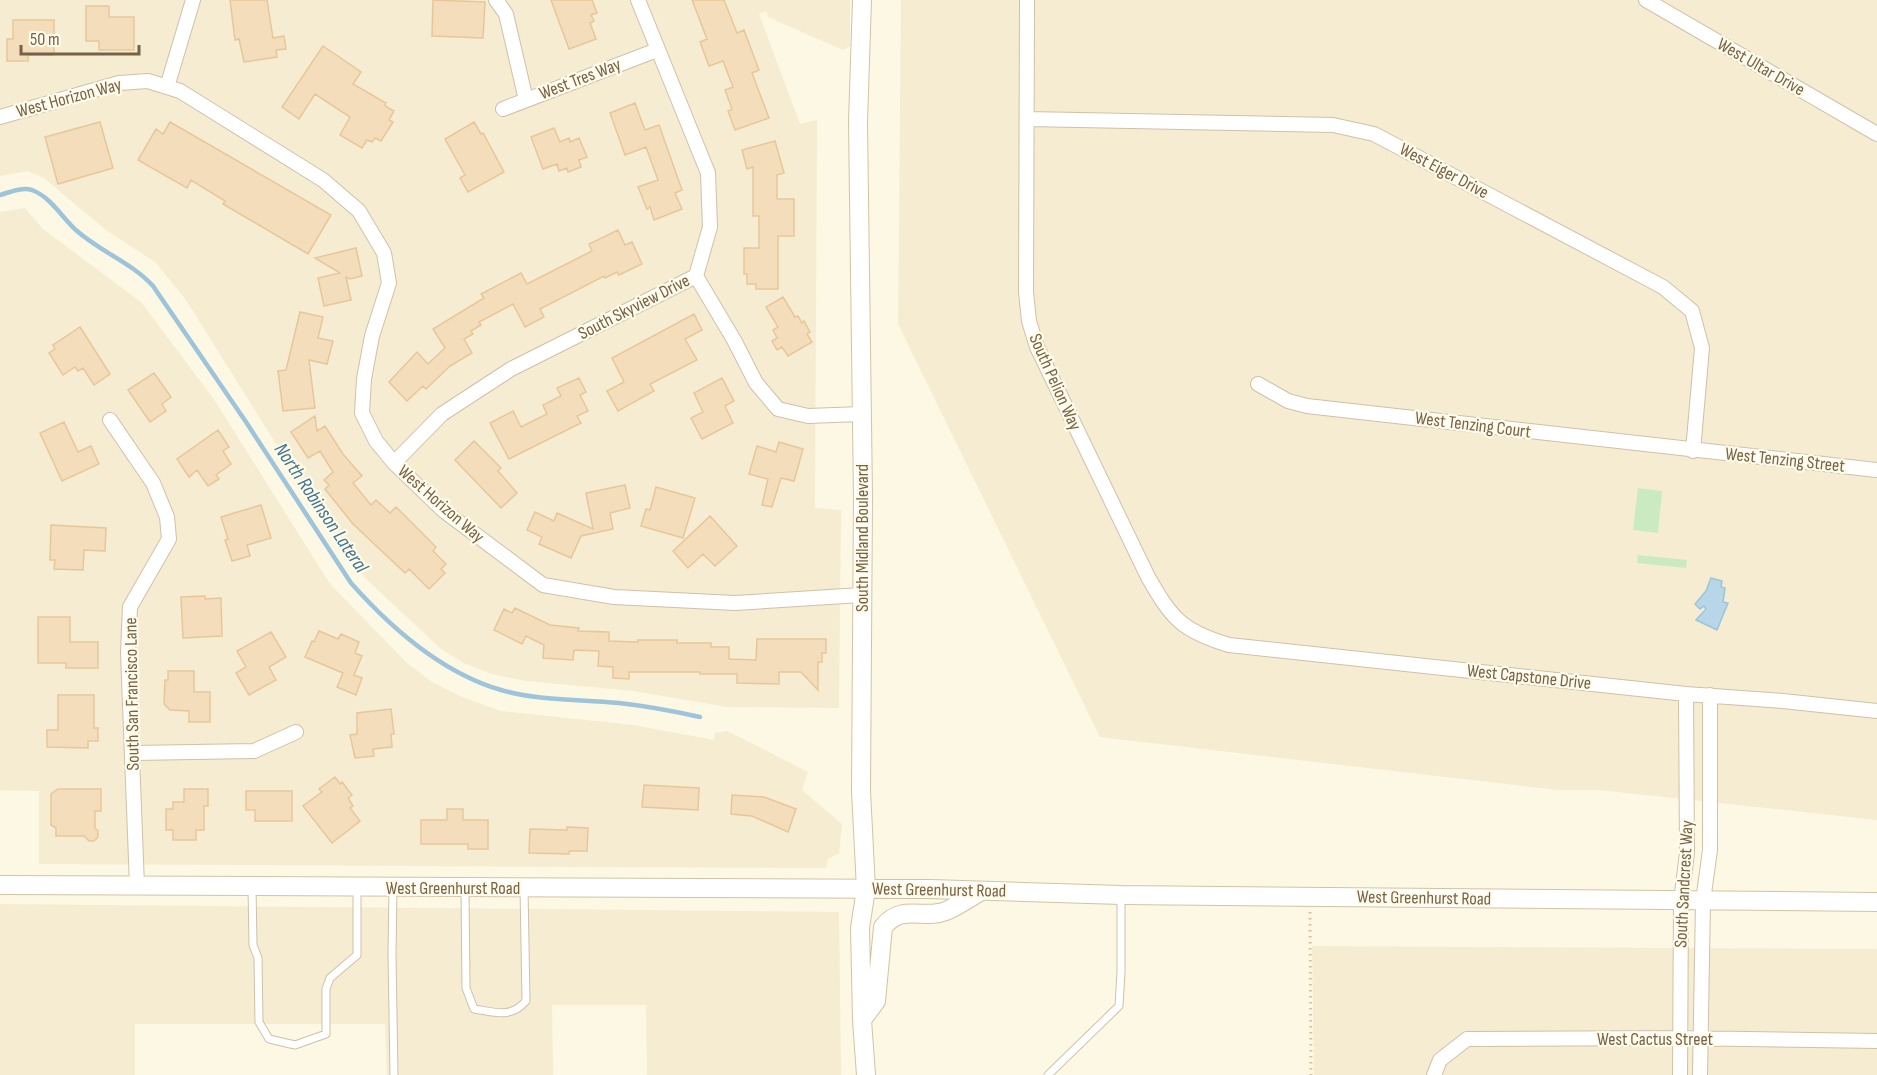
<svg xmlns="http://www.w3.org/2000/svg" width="1877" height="1075" viewBox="0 0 1877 1075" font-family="'Sofia Sans Condensed',sans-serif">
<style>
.residential{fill:#f5ecd1}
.green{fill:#caebc1}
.water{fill:#b7d7e8;stroke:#9dc4da;stroke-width:1.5}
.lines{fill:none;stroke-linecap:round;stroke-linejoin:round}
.stream{stroke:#9dc4da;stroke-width:4.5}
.building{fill:#f4ddba;stroke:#e7c799;stroke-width:1.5}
.lane-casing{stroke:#cfc1a9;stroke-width:9}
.street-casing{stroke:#cfc1a9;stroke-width:16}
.secondary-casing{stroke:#d2c3a6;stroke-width:20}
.path{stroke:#d9c09d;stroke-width:3;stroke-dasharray:1.5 4.5;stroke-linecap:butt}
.lane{stroke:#fff;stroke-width:7}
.street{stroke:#fff;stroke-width:14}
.secondary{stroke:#fff;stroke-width:18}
.labels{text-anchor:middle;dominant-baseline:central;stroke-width:4.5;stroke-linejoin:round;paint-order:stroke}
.street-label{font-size:18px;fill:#776248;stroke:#fffbea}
.water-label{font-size:20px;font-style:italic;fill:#437593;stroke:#fffbea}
</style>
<rect width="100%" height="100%" fill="#fdf8e3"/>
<path class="residential" d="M0,0H850V46L843,50L768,17L766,11L759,14L800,124L817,120L815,508L841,510L839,708L727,707L634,691L526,681L491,674L464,663L441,649L365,578L333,535L186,300L155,262L106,230L44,178L28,171L0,176Z
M901,0H1877V820L1599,790H1558L1100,737L898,324Z
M25,208L43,229L141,302L215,401L330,584L407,663L432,682L462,697L501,711L633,725L714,740L715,733L727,731L808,772L802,790L842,824L839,853L828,859L826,868L39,864V791L0,790V212Z
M0,904L839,912L841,1075H647L646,1005H552L553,1075H387L385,1024H135V1075H0Z
M1312,946L1877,949V1075H1314Z"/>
<path class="green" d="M1638,488L1662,491L1658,533L1633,530Z
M1638,555L1687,560L1686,568L1637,563Z"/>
<path class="water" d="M1711,578L1722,581L1721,587L1725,588L1723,602L1728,603L1717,630L1696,620L1706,609L1704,606L1700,609L1695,604L1706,591Z"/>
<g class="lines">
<path class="stream" d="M0,195C10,192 22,187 32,190C51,197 63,219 77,231C101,252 132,263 153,286L246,422L351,583C391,628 442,673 501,690C539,701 580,699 619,703C646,706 673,711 700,717"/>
</g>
<path class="building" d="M230,0H267L273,38L284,36L286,49L276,50L277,57L244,62L239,39L235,40Z
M433,0L485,2L483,38L432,36Z
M551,0H592L597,13L591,15L594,21L590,23L596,39L569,49Z
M692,0H724L737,33L744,30L759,70L752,73L769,118L735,130L728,111L732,109L725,90L733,87L723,61L709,66L700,42L707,39Z
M86,6H109V17H134V50H99V41H86Z
M13,20H54V55H28V61H7V39H13Z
M323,46L361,72L353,84L386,103L385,106L394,111L389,120L393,122L381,141L375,138L372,142L367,140L362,148L340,135L350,117L315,94L299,119L282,107Z
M635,103L645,130L659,125L682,190L675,193L682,209L654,220L650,207L647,209L638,187L658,180L646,147L625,155L610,113Z
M100,122L113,168L58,184L45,137Z
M170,122L331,215L308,254L223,204L225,201L191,180L187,188L138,160L156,129L163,134Z
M474,122L481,134L483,133L504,172L468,192L460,178L465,175L445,139Z
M554,128L560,142L569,138L570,142L579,138L587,157L579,160L581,167L568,172L567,168L559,171L557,164L543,169L531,137Z
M775,141L784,173L777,175V199H794V236H778V289H756V284H747V274H744V248H759V216H753V167L747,169L742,150Z
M618,230L625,245L632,242L642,264L619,275L617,272L605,278L604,276L540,309L544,317L525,327L513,304L479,322L481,325L471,331L473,334L464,339L472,353L450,366L426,389L423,386L407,401L389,382L417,352L428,364L445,348L433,329L484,298L481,294L521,273L527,284L592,251L589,244Z
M356,248L362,276L350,279L346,277L351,300L324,306L318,278L340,273L315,258Z
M783,297L795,317L798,316L802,323L804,321L810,332L807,334L812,342L788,356L782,347L777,350L772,341L777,338L773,330L778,327L766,307Z
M300,312L323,317L318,338L333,341L327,364L309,360L315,408L283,411L278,371L286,370Z
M694,314L702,330L685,339L697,360L650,384L654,391L618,411L607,391L624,382L612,358Z
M80,327L110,374L94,385L83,368L78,371L75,367L63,375L49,353L55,349L53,345Z
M154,373L171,397L162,404L166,411L150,422L128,390Z
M579,378L586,392L580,395L588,411L577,416L581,423L509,459L490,423L513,411L521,427L547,414L543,405L561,396L557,388Z
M722,378L734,401L725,406L733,423L702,439L691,418L703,412L694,393Z
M315,416L317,431L325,426L343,454L362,476L353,483L371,505L376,500L390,513L396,507L436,547L433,551L446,564L441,569L445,573L429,589L409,569L405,573L353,524L325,489L329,485L324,480L333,472L320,451L308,458L291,432Z
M64,422L78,452L91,446L99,464L62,481L40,433Z
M218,430L229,447L223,451L231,464L216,475L219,479L208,486L197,470L189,477L177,459Z
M474,441L501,468L498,471L517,493L501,508L455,460Z
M779,442L803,449L794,481L781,478L772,507L762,505L768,479L749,474L757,446L776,452Z
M625,485L630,508L610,513L613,529L581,536L571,558L539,544L542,537L527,530L535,512L554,521L557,513L593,529L586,493Z
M656,487L695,498L683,538L641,526L646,509L650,510Z
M261,505L271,538L247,545L250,556L232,561L225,540L228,539L221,517Z
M710,516L737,546L715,566L703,554L688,568L673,551Z
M51,525L106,528L105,551L84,550L83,570L54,569L55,560H50Z
M205,596V599L221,598L222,636L183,638L181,597Z
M515,608L550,625L579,628L578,631L609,632V641L638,642V640H677V643H711V647H729V659L756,660L757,639H826V653H822V662H818V690L801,672H779V684L737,683V674H700V672H629V679L613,678V667L598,666L599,651L574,650L573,660L543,658L544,645L526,636L522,644L494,630L504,609L512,613Z
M38,617H70V642H98V668H66V663H38Z
M319,631L338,639L341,634L359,642L355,653L362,656L354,675L362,678L356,695L337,687L343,673L305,657L312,641L314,642Z
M271,632L286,657L269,667L276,680L249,695L236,673L246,667L237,651Z
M168,671H194V692H210V722H189V711L170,710L164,704L165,680H168Z
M58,695H94V728H98V741H88V748L47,747V730H58Z
M391,709L394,734H391L392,747L373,749L374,756L355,758L350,735L357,734V713Z
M335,777L340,784L342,782L352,795L348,798L353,806L350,808L360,821L332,843L303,806L322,792L319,789Z
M644,785L699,788L698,810L642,807Z
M58,789H101V811H95V828L98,831V837L94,841H89L84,836H56V828L51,825V794Z
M184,789H208V806H204V830H196V840H173V830H166V809H173V802H184Z
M246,791H292V821H255V810H246Z
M732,795L764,797L796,809L788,832L752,816L731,814Z
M447,809H463V820H488V849H468V844H421V820H447Z
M567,827L588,828L587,851H569V854L529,853L530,829L567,830Z"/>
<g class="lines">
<g class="lane-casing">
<path id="lane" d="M252,887L253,945L258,958L259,1022L269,1039L295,1045L326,1034V989L330,978L357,955V887
M393,887L392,955L394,1075
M465,889L466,988L474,1009C496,1012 510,1019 526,1001L524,888
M1048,1075L1119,1006L1121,972V895"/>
</g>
<g class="street-casing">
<path id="street" d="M496,0L506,14L526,100
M1027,0L1026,292L1029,321L1037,347L1148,577C1172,619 1182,631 1229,645L1686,694L1783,701L1877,711
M1646,0L1877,134
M167,87L193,0
M503,109L657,50
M0,117L119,83L148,81L180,91L323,180L359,211L384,253L389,283L372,336L364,379L362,413L376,441L394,463L444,511L543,585L614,597L735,603L861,595
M1027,119L1333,125L1374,134L1663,287L1692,311L1702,348L1693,451
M696,276L734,340L756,383L778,409L808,416L861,414
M1258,384L1288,401L1307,406L1877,470
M110,420L153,483L167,517L169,539L130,607L128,653L137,886
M394,463L442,414L511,369L696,276L710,227L708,173L638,0
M134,753L254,751L296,732
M1434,1075L1440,1060L1467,1039L1680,1038L1877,1041
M1680,1075L1681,901L1687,853L1686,694
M1700,1075L1703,901L1710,850V695"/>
</g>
<g class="secondary-casing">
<path id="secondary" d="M862,0L858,122L863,497L861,791L866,889L860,928L862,1020L866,1075
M0,885L930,889L1121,895L1877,902
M862,1020L876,1001L883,927C902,903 924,920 946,911C958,906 969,898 981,891"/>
</g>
<path class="path" d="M1310,912L1311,1075"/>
<use href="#lane" class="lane"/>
<use href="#street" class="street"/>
<use href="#secondary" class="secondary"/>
</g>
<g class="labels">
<g class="street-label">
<text transform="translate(1761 67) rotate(30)">West Ultar Drive</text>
<text transform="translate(580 79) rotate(-21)">West Tres Way</text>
<text transform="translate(69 98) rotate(-15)">West Horizon Way</text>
<text transform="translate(1444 171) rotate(28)">West Eiger Drive</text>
<text transform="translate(634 307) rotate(-27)">South Skyview Drive</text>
<text transform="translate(1055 382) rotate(66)">South Pelion Way</text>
<text transform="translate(1473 425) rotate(7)">West Tenzing Court</text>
<text transform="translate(1785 460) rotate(6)">West Tenzing Street</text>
<text transform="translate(441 504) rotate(41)">West Horizon Way</text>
<text transform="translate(862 538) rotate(-90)">South Midland Boulevard</text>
<text transform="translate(1529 677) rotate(6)">West Capstone Drive</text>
<text transform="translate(132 694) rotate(-91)">South San Francisco Lane</text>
<text transform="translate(1684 884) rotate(-87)">South Sandcrest Way</text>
<text x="453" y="888">West Greenhurst Road</text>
<text transform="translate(939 890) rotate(1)">West Greenhurst Road</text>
<text transform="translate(1424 898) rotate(1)">West Greenhurst Road</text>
<text x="1655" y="1039">West Cactus Street</text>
</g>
<g class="water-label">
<text transform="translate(321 508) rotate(56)">North Robinson Lateral</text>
</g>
</g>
<path d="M21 45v9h118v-9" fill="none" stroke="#776248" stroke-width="3"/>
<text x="30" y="45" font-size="18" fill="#776248" stroke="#fffbea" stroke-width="4.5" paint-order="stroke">50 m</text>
</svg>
